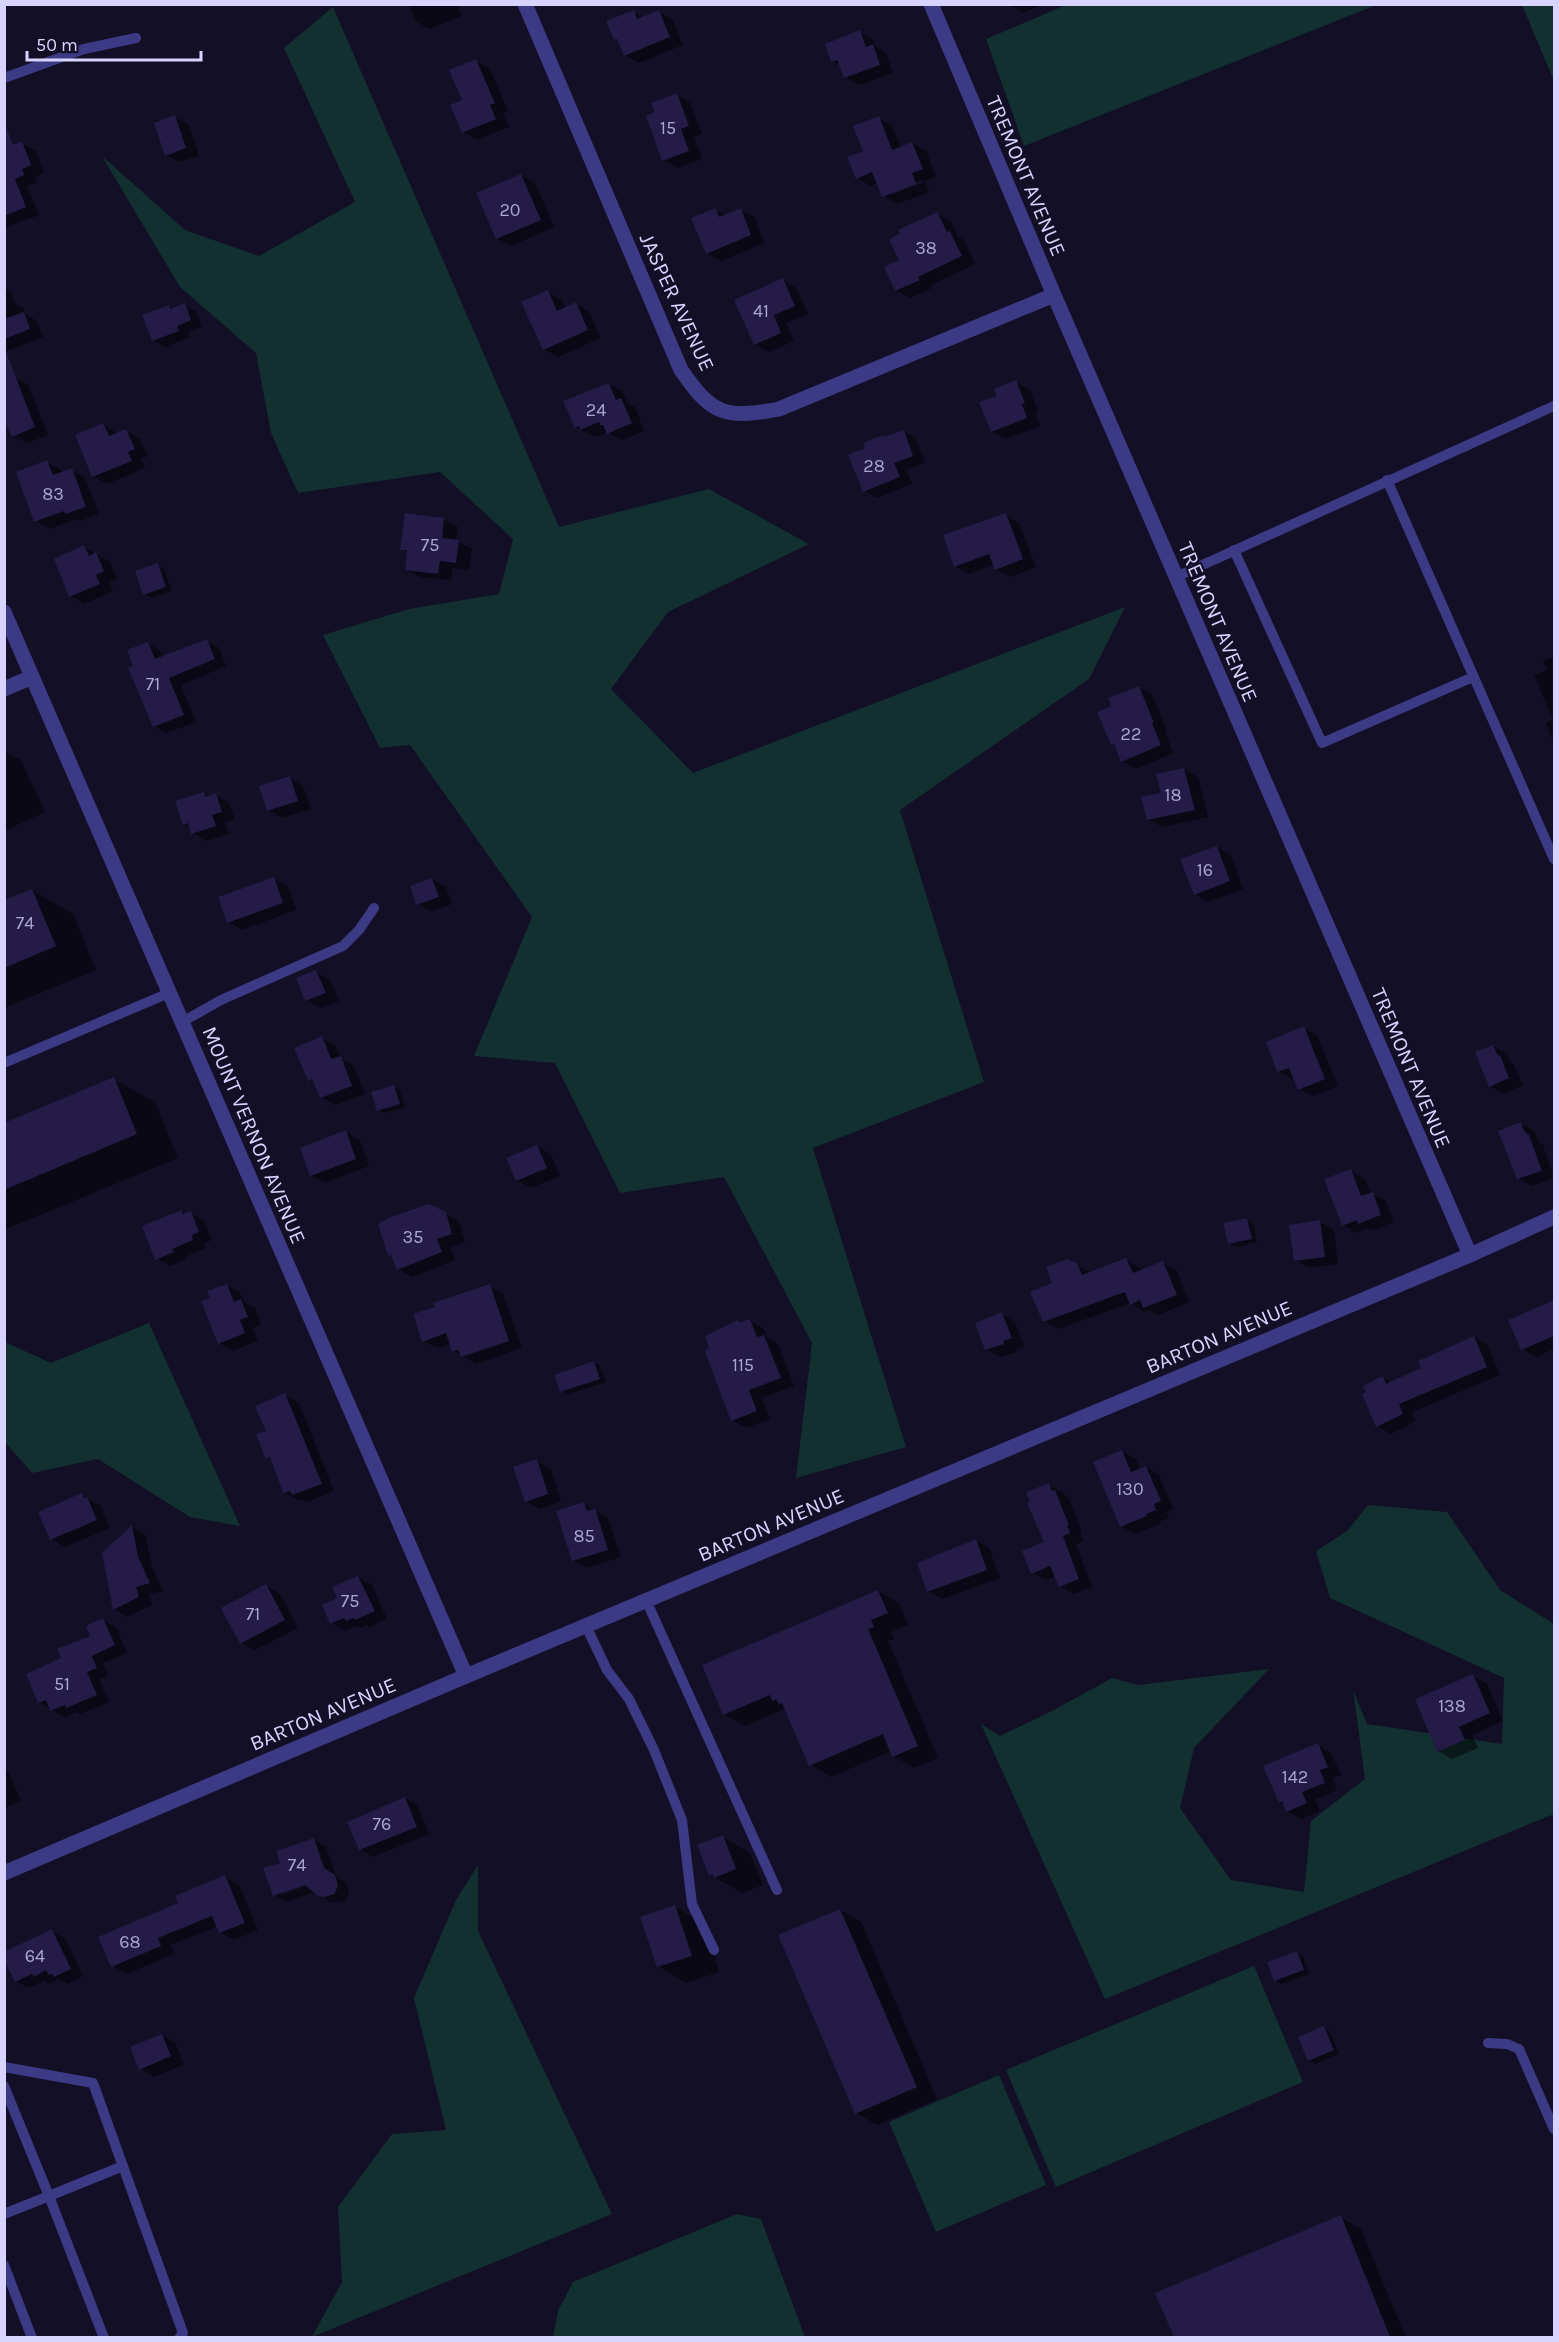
<svg xmlns="http://www.w3.org/2000/svg" width="1559" height="2342" viewBox="0 0 1559 2342" font-family="Karla,sans-serif">
<style>
.green{fill:#12302f}
.shadow{fill:#0007;fill-rule:evenodd}
.building{fill:#241b47}
.lines{fill:none;stroke-linecap:round;stroke-linejoin:round}
.service{stroke:#3d3a85;stroke-width:10}
.minor{stroke:#3d3a85;stroke-width:15}
.tertiary{stroke:#3d3a85;stroke-width:15}
.labels{text-anchor:middle;dominant-baseline:central;stroke-width:4.5;stroke-linejoin:round;paint-order:stroke}
.number-label{font-size:18px;fill:#aca6d1}
.street-label{font-size:21px;fill:#d9d4ff;stroke:#130f26}
</style>
<rect width="100%" height="100%" fill="#130f26"/>
<path class="green" d="M1066,5V4L1376,5L1024,146L986,39Z
M1522,5H1554V81Z
M333,7L559,527L709,489L809,544L668,612L611,689L693,773L1125,607L1089,679L900,810L984,1082L813,1148L906,1447L796,1478L812,1343L724,1177L620,1193L555,1063L474,1056L532,917L410,745L380,748L323,635L409,609L499,594L513,539L440,472L298,493L271,433L256,353L180,287L102,156L185,230L259,256L355,202L284,48Z
M149,1323L240,1526L190,1517L98,1459L32,1473L5,1442V1342L51,1363Z
M1368,1505L1447,1512L1500,1590L1554,1624V1814L1105,1999L981,1724L1000,1736L1050,1712L1112,1678L1138,1685L1269,1669L1194,1748L1180,1808L1231,1880L1304,1892L1311,1821L1365,1779L1353,1690L1367,1724L1502,1744L1504,1678L1330,1598L1316,1551L1347,1531Z
M478,1865V1931L612,2214L312,2337L342,2282L338,2207L392,2134L446,2130L414,1998L456,1900Z
M1254,1966L1303,2082L1056,2187L1006,2070Z
M999,2075L1046,2185L936,2232L889,2122Z
M737,2214L761,2219L805,2337H553L558,2311L573,2282Z"/>
<path class="shadow" d="M409,4H457L462,16L429,29L415,21Z
M1009,4H1044L1023,13Z
M633,12L643,18L659,12L673,20L683,45L639,63L625,55L620,42L615,39Z
M860,32L873,40L876,47L886,53L893,73L859,85L845,77L841,66L832,61Z
M476,61L490,69L508,111L503,113L509,127L477,140L463,132L464,101Z
M677,95L690,103L702,134L694,137L702,159L677,168L664,160L657,113Z
M175,117L189,125L199,156L179,162L166,155Z
M879,118L892,126L901,148L912,143L926,151L936,176L925,181L929,192L897,204L884,196L878,183L871,186L857,178ZM922,180L924,182L891,195V192Z
M4,134L10,143L15,146L22,143L36,151L44,173L35,177L37,182L27,186L39,215L4,228Z
M521,175L535,183L554,227L511,246L497,238Z
M716,210L726,216L741,210L755,218L764,243L721,261L707,253Z
M937,214L951,222L958,237L964,240L975,264L931,285L932,288L910,298L896,290L901,261Z
M783,280L796,288L808,314L786,323L794,341L769,352L755,344L736,300Z
M4,288L11,292L15,304L23,308L25,314L37,321L43,337L4,352Z
M548,292L562,300L566,309L576,304L589,312L601,338L558,357L544,349Z
M185,305L197,312L202,327L188,332L190,337L165,347L153,340L169,307L173,309Z
M15,377L28,385L48,435L27,443L13,436L4,415V381Z
M1016,382L1030,390L1038,411L1035,412L1040,426L1005,439L992,431L999,397Z
M609,384L623,392L627,403L635,407L644,431L622,440L607,432L595,437L576,427Z
M103,424L118,434L126,431L140,439L148,456L141,459L145,468L107,484L93,476Z
M904,431L916,438L925,463L906,470L912,484L877,498L865,491L850,456L885,438Z
M47,462L61,470L63,473L72,470L85,478L99,514L80,521L76,519L49,529L36,521Z
M406,515L444,519L458,527L456,541L472,549L469,570L453,568L451,580L420,577L406,569L408,552L402,549Z
M1006,515L1019,523L1036,567L1010,577L996,569L994,564L969,574L955,566Z
M84,547L110,562L117,579L109,582L113,591L84,604L71,596Z
M158,565L164,569L172,591L151,598L144,594Z
M207,641L219,648L226,666L181,685L196,722L166,733L154,726L134,667L148,643L160,651L163,658Z
M1554,657V744L1546,723L1553,720L1534,675L1547,670L1543,661Z
M1138,687L1152,695L1167,730L1165,731L1173,753L1136,769L1122,761L1116,746L1113,744V707Z
M4,751L21,760L45,812L4,831Z
M1184,769L1198,777L1208,817L1162,827L1148,819L1162,794Z
M290,778L303,786L311,809L282,818L268,810Z
M204,793L209,797L216,795L229,803L235,820L225,823L229,834L206,841L193,833L190,827L184,824Z
M1217,847L1231,855L1243,889L1208,902L1195,894Z
M274,879L288,887L296,910L242,930L228,922Z
M432,879L446,887L452,904L431,912L418,904Z
M32,890L73,914L96,970L4,1008V902Z
M316,972L330,980L339,1001L320,1008L306,1000Z
M1303,1027L1317,1035L1338,1086L1313,1096L1299,1089L1295,1078L1292,1079L1279,1071Z
M322,1038L336,1046L340,1058L354,1066L365,1094L335,1105L321,1097L315,1083L309,1080Z
M1493,1046L1507,1054L1510,1062L1514,1065L1523,1085L1504,1094L1490,1086Z
M113,1079L155,1102L178,1158L4,1230V1124Z
M394,1087L400,1090L405,1107L384,1113L378,1110Z
M1521,1124L1535,1132L1538,1141L1543,1145L1554,1178L1532,1186L1518,1178Z
M346,1132L360,1140L369,1166L325,1183L311,1175Z
M537,1147L551,1154L560,1176L531,1188L517,1180Z
M1351,1171L1365,1179L1371,1194L1386,1201L1394,1222L1373,1230L1369,1228L1357,1233L1343,1225Z
M182,1211L187,1214L191,1213L204,1221L212,1240L204,1243L206,1248L185,1257L187,1259L170,1266L156,1258Z
M445,1213L459,1222L465,1242L450,1247L455,1260L412,1277L398,1269L394,1257L390,1255Z
M1246,1219L1253,1223L1257,1242L1236,1247L1229,1243Z
M1320,1222L1334,1230L1338,1264L1309,1268L1295,1260Z
M1126,1260L1140,1268L1142,1271L1163,1263L1177,1271L1189,1302L1158,1315L1149,1310L1145,1312L1131,1303L1058,1329L1044,1321L1053,1284L1077,1265L1092,1273Z
M226,1285L240,1293L244,1302L255,1308L261,1325L253,1328L258,1341L233,1351L219,1343L212,1299Z
M490,1286L503,1294L522,1348L476,1364L454,1351L451,1344L437,1348L424,1341Z
M1554,1302V1349L1536,1357L1522,1349L1510,1321Z
M1002,1314L1015,1322L1024,1346L1016,1349L1017,1352L1000,1357L986,1349Z
M749,1320L763,1328L767,1338L778,1344L794,1386L762,1398L770,1419L746,1428L733,1420L738,1322L741,1324Z
M1474,1337L1488,1345L1500,1375L1412,1412L1416,1421L1391,1434L1377,1426L1383,1378L1392,1383L1423,1369Z
M594,1362L600,1366L606,1382L568,1394L561,1391Z
M285,1395L299,1403L334,1491L307,1502L302,1499L298,1500L284,1492L273,1461L267,1458L268,1431Z
M1122,1451L1136,1459L1140,1470L1146,1467L1159,1475L1173,1509L1167,1512L1169,1518L1159,1522L1160,1524L1135,1534L1121,1526Z
M537,1461L551,1469L561,1501L540,1509L526,1501Z
M1049,1485L1063,1493L1069,1499L1082,1532L1080,1533L1083,1541L1076,1544L1092,1587L1074,1594L1060,1586L1056,1576L1046,1580L1032,1573L1046,1542Z
M82,1495L101,1506L110,1528L65,1547L51,1539Z
M584,1504L608,1518L621,1557L587,1568L573,1560Z
M132,1527L145,1534L152,1566L163,1591L149,1594L152,1605L127,1617L114,1609Z
M976,1540L989,1548L1000,1578L942,1599L928,1591Z
M358,1577L372,1585L387,1619L370,1627L367,1625L361,1628L357,1626L345,1631L332,1623L339,1599Z
M266,1586L280,1594L298,1628L255,1650L241,1643Z
M878,1591L899,1603L908,1625L891,1632L894,1639L888,1641L938,1758L914,1768L894,1756L891,1751L831,1777L811,1765L786,1708L745,1726L724,1714Z
M103,1620L116,1627L127,1653L103,1663L108,1675L99,1679L109,1702L80,1714L76,1712L64,1717L39,1702L63,1659L92,1637Z
M1473,1676L1487,1684L1503,1721L1472,1735L1478,1748L1452,1759L1438,1751Z
M1318,1745L1331,1753L1341,1775L1333,1778L1337,1790L1315,1800L1320,1811L1301,1819L1287,1811L1285,1805L1280,1802Z
M4,1769L9,1772L21,1801L4,1808Z
M405,1798L418,1806L429,1834L373,1857L360,1849Z
M722,1837L750,1853L763,1885L743,1893L710,1875Z
M314,1840L326,1847L336,1876L347,1884L349,1893L346,1900L332,1903L315,1892L286,1902L274,1895L282,1864ZM311,1881L312,1884L281,1895V1891Z
M225,1877L239,1885L258,1930L234,1940L220,1932L218,1926L170,1945L174,1954L126,1974L113,1966L180,1904Z
M675,1907L703,1923L719,1972L686,1983L658,1966Z
M840,1910L861,1922L937,2099L877,2125L856,2113Z
M52,1931L65,1939L83,1976L68,1984L58,1979L48,1984L44,1981L29,1988L16,1981Z
M1297,1953L1303,1957L1309,1974L1281,1984L1275,1980Z
M1324,2028L1330,2032L1339,2054L1315,2064L1309,2060Z
M162,2035L175,2043L184,2064L154,2077L141,2069Z
M1340,2217L1361,2229L1406,2338H1175L1157,2294Z"/>
<path class="building" d="M634,10L637,19L659,10L670,37L624,56L617,39L614,40L606,21Z
M860,30L866,47L873,44L880,65L844,78L837,60L831,62L825,44Z
M476,59L495,103L490,105L496,119L462,133L450,105L462,100L449,70Z
M677,93L689,126L681,129L689,151L662,161L646,116L655,112L651,103Z
M175,115L186,148L165,156L154,123Z
M879,116L892,150L912,142L923,169L912,173L916,184L882,197L872,172L856,179L847,157L863,151L853,126Z
M4,127H6L13,145L22,141L31,165L22,169L24,175L15,179L26,207L4,216Z
M521,174L541,220L496,239L476,193Z
M716,208L719,217L741,208L751,235L706,254L691,218Z
M937,212L947,232L950,231L962,256L918,277L920,280L895,291L884,267L899,260L889,239L900,234L898,230Z
M783,278L795,306L774,315L781,333L754,345L734,300Z
M548,290L557,311L576,302L588,330L543,350L521,302Z
M185,303L191,320L177,326L179,331L152,341L142,315L169,305L170,309Z
M24,312L30,329L4,339V319Z
M6,352L35,427L12,437L4,419Z
M1016,380L1025,403L1022,404L1027,418L991,432L979,402L997,396L994,389Z
M609,383L616,400L621,398L632,423L607,434L603,425H600L599,422L580,430L579,426L575,428L563,401Z
M103,423L109,436L126,429L135,449L128,452L132,461L92,477L75,435Z
M904,430L913,456L894,463L900,477L863,492L848,455L865,448L863,443L883,435L884,437Z
M47,460L53,475L72,468L86,507L65,514L64,511L34,522L16,472Z
M405,513L444,518L442,538L459,540L456,563L440,561L438,574L405,570L407,550H400Z
M1006,513L1023,559L995,570L989,554L954,567L943,535Z
M84,545L89,556L96,552L104,571L96,575L100,584L69,597L54,559Z
M158,563L166,587L143,595L135,571Z
M207,639L215,659L169,678L184,715L153,727L128,668L133,666L127,650L148,642L155,659Z
M1139,686L1154,723H1152L1161,745L1121,762L1114,744L1111,745L1097,712L1111,706L1108,698Z
M1184,768L1195,810L1147,820L1141,797L1161,793L1156,774Z
M290,776L298,801L267,811L259,786Z
M204,792L206,797L216,793L222,812L212,815L216,826L191,834L188,823L183,825L175,801Z
M1217,846L1230,881L1194,895L1180,859Z
M274,877L283,903L227,923L218,897Z
M432,878L439,897L416,905L410,886Z
M32,889L56,946L4,968V900Z
M316,970L326,993L305,1001L296,978Z
M1304,1026L1325,1079L1298,1090L1289,1068L1277,1072L1266,1042Z
M322,1036L331,1059L341,1056L352,1086L320,1098L312,1079L308,1081L294,1048Z
M1493,1045L1498,1056L1500,1055L1509,1078L1489,1087L1475,1052Z
M114,1077L137,1134L4,1190V1123Z
M394,1085L400,1104L377,1111L371,1092Z
M1521,1122L1524,1131L1529,1135L1542,1171L1517,1179L1498,1131Z
M346,1130L356,1159L310,1176L300,1148Z
M537,1145L547,1168L516,1181L506,1158Z
M1351,1169L1361,1196L1373,1192L1381,1215L1358,1224L1357,1220L1342,1226L1324,1179Z
M429,1204L446,1212L452,1234L437,1239L442,1252L397,1270L391,1255L388,1256L378,1224L388,1218Z
M182,1210L183,1214L191,1211L199,1232L192,1235L193,1240L172,1249L174,1252L155,1260L142,1226Z
M1247,1218L1252,1239L1228,1244L1223,1223Z
M1320,1220L1325,1257L1294,1261L1289,1225Z
M1126,1258L1133,1273L1163,1261L1177,1295L1143,1308L1140,1300L1130,1305L1125,1292L1043,1322L1030,1292L1052,1283L1046,1267L1067,1259L1077,1263L1082,1275Z
M227,1284L234,1302L241,1299L248,1317L240,1320L245,1333L218,1344L201,1301L210,1298L207,1291Z
M490,1284L509,1341L461,1357L458,1350L452,1352L446,1333L422,1342L413,1314L435,1307L433,1303Z
M1554,1300V1336L1521,1350L1508,1320Z
M1002,1312L1012,1338L1003,1341L1004,1344L985,1350L975,1323Z
M750,1319L757,1337L764,1335L781,1378L749,1390L757,1411L731,1421L705,1352L709,1347L705,1336L738,1320L739,1323Z
M1474,1336L1487,1367L1399,1404L1403,1414L1376,1427L1362,1394L1366,1392L1363,1386L1383,1376L1386,1384L1421,1368L1418,1361Z
M594,1361L600,1379L560,1392L554,1375Z
M285,1393L322,1484L292,1495L290,1491L283,1493L270,1457L266,1459L256,1434L266,1431L255,1406Z
M1122,1450L1131,1472L1146,1466L1161,1501L1154,1504L1156,1510L1146,1514L1147,1516L1120,1527L1093,1462Z
M537,1459L548,1494L525,1502L513,1467Z
M1049,1483L1052,1491L1055,1490L1069,1525H1067L1070,1533L1063,1536L1079,1579L1059,1587L1050,1566L1031,1574L1022,1551L1044,1542L1027,1503L1030,1502L1026,1492Z
M82,1493L84,1498L87,1497L97,1520L50,1540L38,1512Z
M584,1502L587,1511L595,1508L608,1550L572,1561L556,1511Z
M132,1525L138,1557L150,1583L136,1587L139,1597L113,1610L102,1553Z
M976,1539L987,1570L927,1592L917,1563Z
M358,1576L375,1611L355,1620L354,1618L346,1621L344,1618L330,1624L322,1605L337,1598L332,1587Z
M266,1584L285,1620L240,1644L221,1608Z
M878,1590L888,1613L871,1620L874,1627L868,1629L918,1746L892,1757L883,1734L809,1766L782,1703L779,1704L776,1699L772,1701L770,1695L723,1715L702,1665Z
M103,1618L115,1645L92,1656L97,1668L87,1672L97,1695L66,1708L65,1705L50,1711L46,1700L38,1703L26,1674L61,1658L57,1649L90,1636L86,1626Z
M1473,1674L1490,1713L1459,1727L1465,1740L1437,1752L1415,1699Z
M1318,1743L1328,1767L1320,1770L1325,1783L1302,1792L1307,1803L1286,1812L1282,1801L1279,1803L1263,1766Z
M405,1797L417,1827L359,1850L347,1822Z
M723,1835L736,1869L714,1878L713,1875L709,1876L697,1845Z
M314,1838L324,1868L335,1875L338,1886L334,1894L325,1897L318,1896L305,1885L273,1896L263,1868L280,1863L276,1851Z
M225,1875L245,1923L219,1933L212,1916L158,1938L161,1946L111,1967L98,1937L178,1903L175,1896Z
M675,1905L692,1956L657,1967L640,1917Z
M840,1909L917,2087L855,2114L778,1935Z
M52,1929L71,1969L54,1977L52,1974L49,1975L46,1970L34,1977L32,1974L15,1982L4,1960V1952Z
M1297,1951L1304,1970L1274,1981L1267,1962Z
M1324,2026L1334,2050L1308,2061L1298,2037Z
M162,2034L171,2056L139,2070L130,2047Z
M1341,2215L1390,2337H1174L1155,2293Z"/>
<g class="lines">
<path class="service" d="M4,78L84,49L136,38
M1387,480L1554,859
M1234,550L1322,743L1473,677
M1176,577L1554,406
M182,1022L221,1000L343,946L359,930L374,908
M4,1063L169,993
M646,1600L777,1890
M586,1626L607,1670L629,1699L654,1750L682,1820L692,1904L714,1950
M1488,2043L1507,2044L1519,2049L1554,2129
M4,2067L93,2083L183,2333L179,2338
M4,2086L49,2196L4,2214
M4,2265L32,2338
M104,2338L49,2196L123,2166"/>
<path class="minor" d="M525,4L681,370C712,415 725,419 779,409L1054,295
M931,4L1054,295L1470,1255
M4,612L466,1676
M4,689L32,677"/>
<path class="tertiary" d="M4,1873L466,1676L1470,1255L1554,1217"/>
</g>
<g class="labels">
<g class="number-label">
<text x="668" y="128">15</text>
<text x="510" y="210">20</text>
<text x="926" y="248">38</text>
<text x="761" y="311">41</text>
<text x="596" y="410">24</text>
<text x="874" y="466">28</text>
<text x="53" y="494">83</text>
<text x="430" y="545">75</text>
<text x="153" y="684">71</text>
<text x="1131" y="734">22</text>
<text x="1173" y="795">18</text>
<text x="1205" y="870">16</text>
<text x="25" y="923">74</text>
<text x="413" y="1237">35</text>
<text x="743" y="1365">115</text>
<text x="1130" y="1489">130</text>
<text x="584" y="1536">85</text>
<text x="350" y="1601">75</text>
<text x="253" y="1614">71</text>
<text x="62" y="1684">51</text>
<text x="1452" y="1706">138</text>
<text x="1295" y="1777">142</text>
<text x="382" y="1824">76</text>
<text x="297" y="1865">74</text>
<text x="130" y="1942">68</text>
<text x="35" y="1956">64</text>
</g>
<g class="street-label">
<text transform="translate(1026 176) rotate(67)">TREMONT AVENUE</text>
<text transform="translate(677 302) rotate(65)">JASPER AVENUE</text>
<text transform="translate(1218 622) rotate(67)">TREMONT AVENUE</text>
<text transform="translate(1411 1068) rotate(67)">TREMONT AVENUE</text>
<text transform="translate(254 1135) rotate(67)">MOUNT VERNON AVENUE</text>
<text transform="translate(1219 1337) rotate(-23)">BARTON AVENUE</text>
<text transform="translate(771 1525) rotate(-23)">BARTON AVENUE</text>
<text transform="translate(323 1714) rotate(-23)">BARTON AVENUE</text>
</g>
</g>
<rect width="1559" height="2342" fill="none" stroke="#d9d4ff" stroke-width="12"/>
<path d="M27 51v9h174v-9" fill="none" stroke="#d9d4ff" stroke-width="3"/>
<text x="36" y="51" font-size="18" fill="#d9d4ff" stroke="#130f26" stroke-width="4.5" paint-order="stroke">50 m</text>
</svg>
